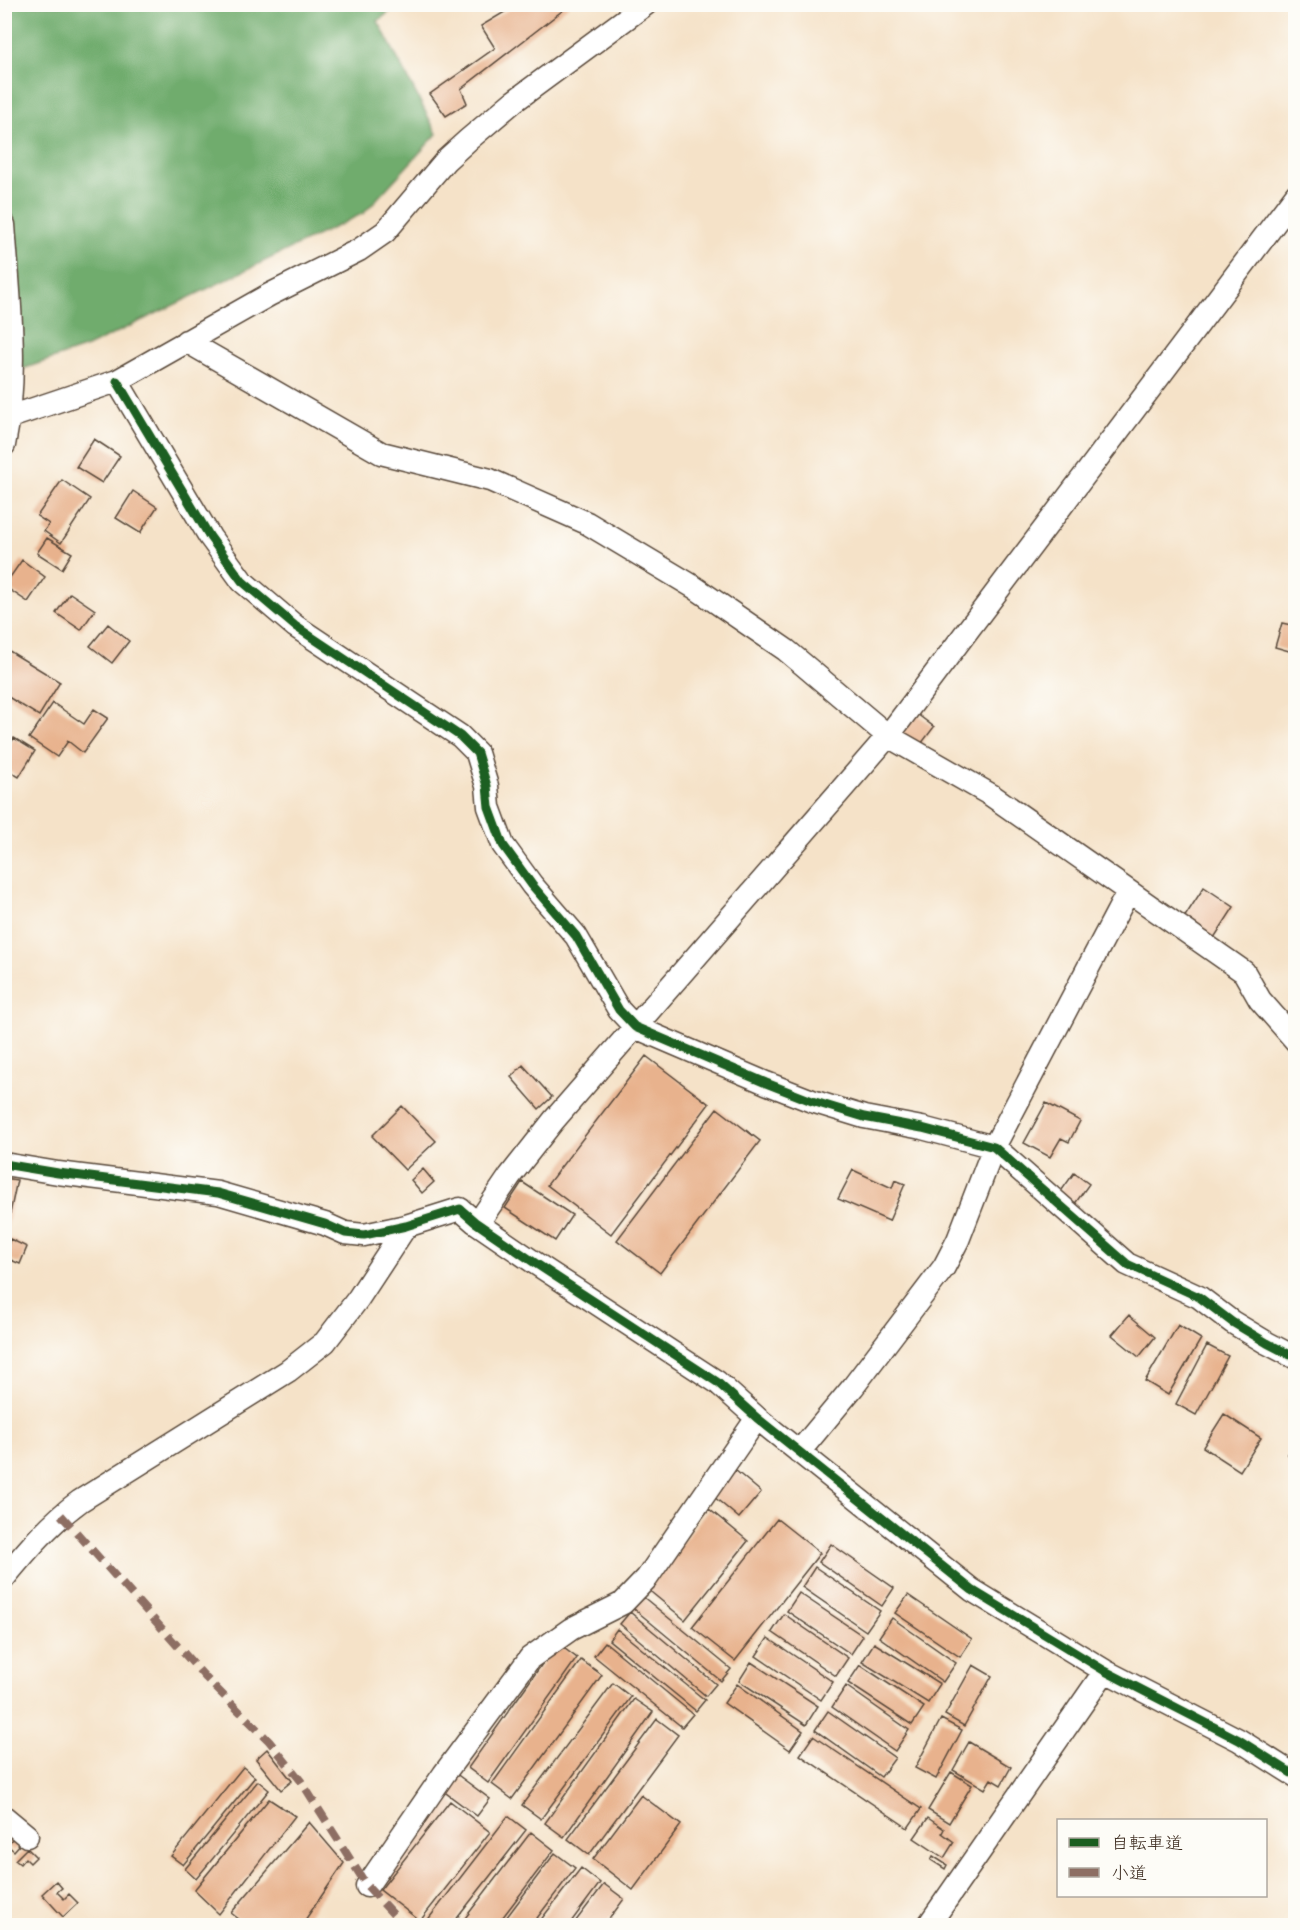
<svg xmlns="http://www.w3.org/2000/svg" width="1300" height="1930" viewBox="0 0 1300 1930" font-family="'Indie Flower','Klee One',sans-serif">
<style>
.forest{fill:#6fac6d;stroke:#556b46;stroke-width:1.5}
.building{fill:#e8b28d}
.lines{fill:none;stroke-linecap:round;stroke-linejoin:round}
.minor-casing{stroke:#574638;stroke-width:25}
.minor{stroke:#fff;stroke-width:22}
.quiet{stroke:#8d6e63;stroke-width:8;stroke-dasharray:15 8;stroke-linecap:butt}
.cycleway-casing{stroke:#fdfcf7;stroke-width:13}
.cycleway{stroke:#1b5e20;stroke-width:9}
</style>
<rect width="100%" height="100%" fill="#fdfcf7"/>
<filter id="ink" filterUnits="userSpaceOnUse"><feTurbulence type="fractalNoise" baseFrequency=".0167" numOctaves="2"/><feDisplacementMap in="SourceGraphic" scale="12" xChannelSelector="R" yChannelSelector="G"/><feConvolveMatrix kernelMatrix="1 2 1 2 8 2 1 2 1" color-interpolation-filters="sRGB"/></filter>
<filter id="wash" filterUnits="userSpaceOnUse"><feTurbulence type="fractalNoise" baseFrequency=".008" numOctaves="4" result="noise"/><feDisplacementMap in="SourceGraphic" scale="24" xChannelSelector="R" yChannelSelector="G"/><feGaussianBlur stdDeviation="1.35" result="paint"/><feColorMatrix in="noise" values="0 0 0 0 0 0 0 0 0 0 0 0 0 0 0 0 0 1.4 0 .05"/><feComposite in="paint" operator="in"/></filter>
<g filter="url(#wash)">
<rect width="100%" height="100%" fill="#f5e2c8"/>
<path class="forest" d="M4,5H398L378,21L437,134L364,213L87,347L5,375Z"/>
<g id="blocks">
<path class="building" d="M518,4H571L461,89L467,103L446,116L430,94L495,48L481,26Z
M94,439L120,456L102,483L76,467Z
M62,480L90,499L61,543L44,531L49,524L37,516Z
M133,491L157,507L140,533L116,518Z
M47,538L72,553L62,569L37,553Z
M22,560L45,577L28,602L4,586Z
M70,593L95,610L81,630L56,613Z
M1282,623L1296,626V653L1275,647Z
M108,624L129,641L112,663L90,646Z
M6,649L60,682L39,716L5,695Z
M53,703L84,724L94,709L108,718L83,753L68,741L57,757L29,738Z
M917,714L934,727L918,748L901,734Z
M14,738L35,751L19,777L4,768V753Z
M1204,887L1234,907L1212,941L1182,921Z
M646,1056L709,1104L611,1234L547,1185Z
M523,1065L552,1097L539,1109L511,1077Z
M1046,1103L1080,1121L1069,1142L1061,1138L1050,1157L1024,1143Z
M402,1106L436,1141L405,1170L372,1136Z
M717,1108L760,1141L660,1273L617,1240Z
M423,1169L434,1182L422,1193L411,1180Z
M853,1170L892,1188L895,1180L905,1184L889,1221L838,1199Z
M1074,1173L1089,1184L1074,1205L1059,1194Z
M4,1178L17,1180L6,1233L4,1232Z
M522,1182L572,1215L555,1241L505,1208Z
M10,1239L27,1247L20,1264L4,1257Z
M1129,1315L1155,1337L1139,1357L1112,1335Z
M1178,1325L1201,1339L1168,1395L1145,1381Z
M1207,1345L1228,1356L1196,1415L1176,1404Z
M1224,1414L1261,1438L1240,1471L1203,1447Z
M1296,1438V1459L1287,1454Z
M735,1470L761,1492L739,1518L713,1496Z
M709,1509L748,1541L685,1620L646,1588Z
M777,1519L820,1553L735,1661L692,1627Z
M831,1544L894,1588L882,1606L819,1562Z
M815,1567L880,1611L866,1631L802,1587Z
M799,1593L863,1636L851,1654L787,1611Z
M908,1595L972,1639L960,1657L895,1613Z
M642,1596L731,1669L721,1681L633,1608Z
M630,1612L716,1684L706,1696L620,1624Z
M784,1614L848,1658L836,1676L772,1632Z
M892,1618L956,1663L943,1682L879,1637Z
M617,1629L705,1700L696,1711L609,1640Z
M768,1638L833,1682L821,1700L756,1656Z
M605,1642L693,1714L682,1727L594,1656Z
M557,1643L577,1658L488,1783L468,1768Z
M874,1643L940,1684L928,1703L862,1662Z
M581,1660L602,1675L512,1799L492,1784Z
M751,1662L818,1706L806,1725L739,1681Z
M860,1665L924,1707L912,1725L848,1683Z
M973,1665L992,1676L964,1726L945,1715Z
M613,1683L631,1697L541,1819L522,1805Z
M737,1684L803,1731L790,1750L724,1703Z
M846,1686L909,1730L895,1751L832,1707Z
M634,1699L653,1712L564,1837L545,1823Z
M828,1711L895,1758L881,1777L815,1730Z
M657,1719L678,1735L589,1855L568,1839Z
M941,1719L962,1730L936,1779L915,1768Z
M813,1736L921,1809L908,1828L800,1755Z
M969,1742L1011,1767L1001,1785L991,1779L985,1789L953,1770Z
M267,1749L292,1781L281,1790L256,1759Z
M243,1767L255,1777L183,1865L171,1856Z
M951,1772L972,1785L949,1823L928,1810Z
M455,1773L490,1799L477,1816L442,1790Z
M258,1781L269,1790L196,1879L185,1869Z
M641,1795L681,1825L633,1890L593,1859Z
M269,1799L295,1816L219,1914L194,1890Z
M450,1801L490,1832L420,1921L380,1890Z
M508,1816L526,1830L451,1926H423Z
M928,1818L944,1829L942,1833L954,1842L944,1858L914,1838Z
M309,1822L344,1863L301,1926H248L231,1913Z
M531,1832L554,1850L496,1926H459Z
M14,1837L21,1843L14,1851L7,1845Z
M27,1848L36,1857L30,1863L25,1858L20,1864L15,1860Z
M555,1853L575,1868L531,1926H500Z
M933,1856L947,1865L945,1869L931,1860Z
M581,1868L600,1883L568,1926H536Z
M56,1881L62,1888L57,1892L64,1899L69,1894L78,1903L63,1917L42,1894Z
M604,1884L624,1899L604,1926H572Z"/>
</g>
</g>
<g filter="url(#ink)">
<use href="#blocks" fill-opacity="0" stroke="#574638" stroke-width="1.5"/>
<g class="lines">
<g class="minor-casing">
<path id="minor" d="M4,225C9,298 19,373 4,445
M186,341L381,453L490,480L587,523L694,587L786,650L888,736L991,795L1244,972L1260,1000L1296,1041
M117,381L210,537L242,581L295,626L460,736L477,753L487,786L489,807L503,845L532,885L576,936L619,1010L635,1027L766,1083L812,1101L864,1117L922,1128L994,1147L1127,1264L1199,1297L1232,1322L1267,1343L1296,1358
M4,421L10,417L117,381L269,295L359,250L385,232L446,160L468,140L513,102L646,4
M4,1164L58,1173L218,1193L325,1224L345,1233L364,1235L406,1226L460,1209L475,1222L535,1263L717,1382L757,1418L972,1590L1105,1671L1239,1740L1296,1776
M478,1223L510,1176L554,1120L888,736L1296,195
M799,1452L853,1387L944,1267L958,1240L994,1147L1128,892
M4,1578C28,1549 51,1522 80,1501L288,1371L325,1342L358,1299L406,1226
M4,1817L27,1836
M367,1886L444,1774L530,1658L571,1629L623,1603L647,1578L757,1418
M928,1926L1105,1671"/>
</g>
<use href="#minor" class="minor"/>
<path class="quiet" d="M61,1515L206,1678L269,1741L301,1781L367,1886L404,1926"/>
<g class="cycleway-casing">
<path id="cycleway" d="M117,381L210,537L242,581L295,626L460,736L477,753L487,786L489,807L503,845L532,885L576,936L619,1010L635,1027L766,1083L812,1101L864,1117L922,1128L994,1147L1127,1264L1199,1297L1232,1322L1267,1343L1296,1358
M4,1164L58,1173L218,1193L325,1224L345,1233L364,1235L406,1226L460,1209L475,1222L535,1263L717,1382L757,1418L972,1590L1105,1671L1239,1740L1296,1776"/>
</g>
<use href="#cycleway" class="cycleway"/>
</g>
</g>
<rect width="1300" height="1930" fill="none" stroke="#fdfcf7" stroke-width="24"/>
<rect x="1057" y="1819" width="210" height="78" fill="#fdfcf7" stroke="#afa8a0" stroke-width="1.5"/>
<rect x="1069" y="1838" width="30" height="9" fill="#1b5e20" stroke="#afa8a0" stroke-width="1.5"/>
<text x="1111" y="1849" font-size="18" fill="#3b2a1e">自転車道</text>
<rect x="1069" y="1868" width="30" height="9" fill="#8d6e63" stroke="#afa8a0" stroke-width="1.5"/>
<text x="1111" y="1879" font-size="18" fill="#3b2a1e">小道</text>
</svg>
